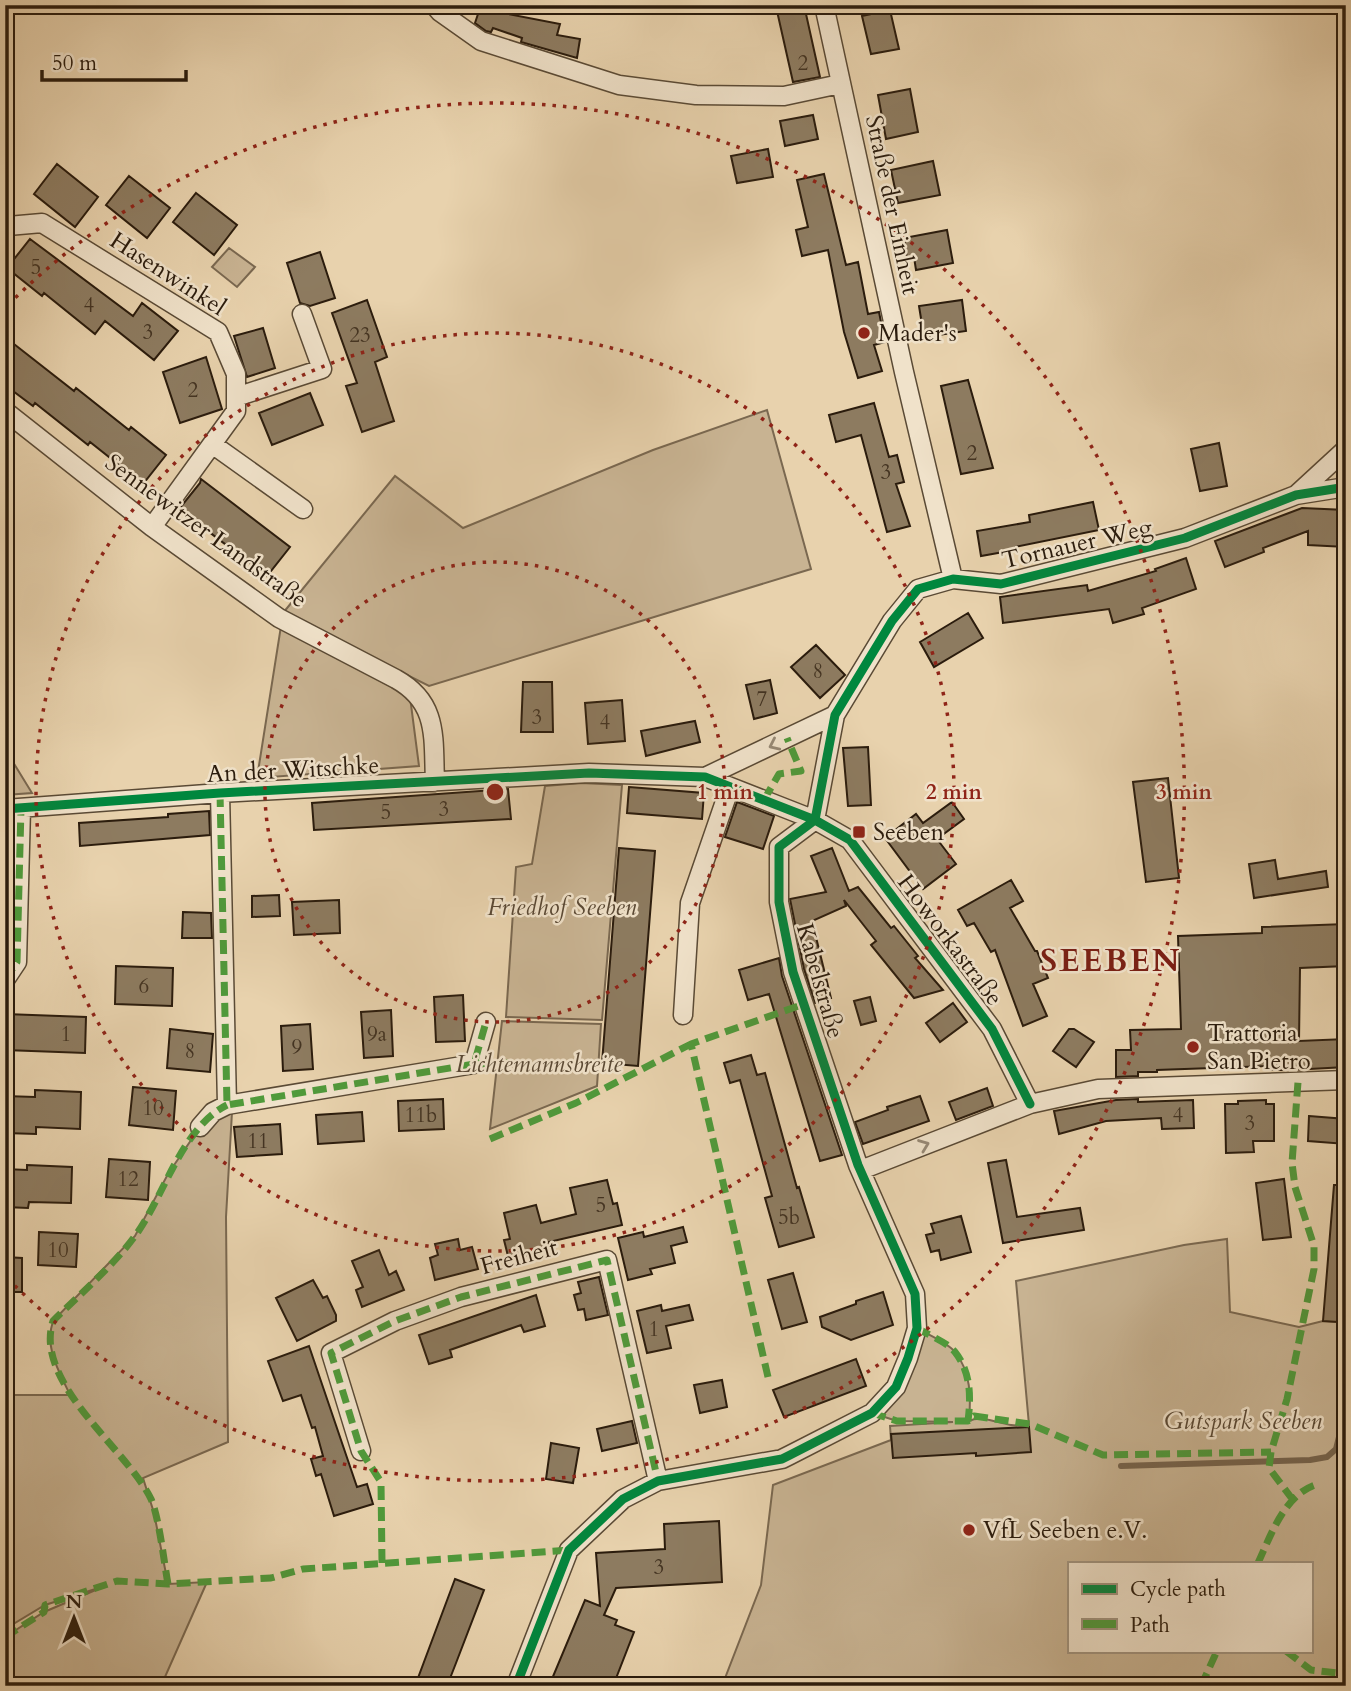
<svg xmlns="http://www.w3.org/2000/svg" width="1351" height="1691" viewBox="0 0 1351 1691" font-family="Cardo,serif">
<style>
.green{fill:#c8b392;stroke:#7a6850;stroke-width:2;fill-rule:evenodd}
.lines{fill:none;stroke-linecap:round;stroke-linejoin:round}
.stream{stroke:#76644d;stroke-width:6}
.building{fill:#8d7b60;stroke:#2b1c0d;stroke-width:2}
.minor-casing{stroke:#5a4a35;stroke-width:21}
.minor{stroke:#f0e2ca;stroke-width:18}
.quiet{stroke:#4f9a3b;stroke-width:7;stroke-dasharray:14 7;stroke-linecap:butt}
.cycleway-casing{stroke:#f0e2ca;stroke-width:13}
.cycleway{stroke:#00873e;stroke-width:9}
.oneway{stroke:#978975}
.ring{fill:none;stroke:#8f2418;stroke-width:3.5;stroke-dasharray:3.5 7}
.poi-dot{fill:#8f2418;stroke:#f0e2ca;stroke-width:2.5}
.labels{text-anchor:middle;dominant-baseline:central;stroke-width:5;stroke-linejoin:round;paint-order:stroke}
.number-label{font-size:21px;fill:#443422}
.street-label{font-size:24px;fill:#2b1c0d;stroke:#f0e2ca}
.poi-label{font-size:24px;fill:#2b1c0d;stroke:#f0e2ca;text-anchor:start}
.park-label{font-size:24px;font-style:italic;fill:#5a4935;stroke:#f0e2ca}
.district-label{font-size:32px;font-weight:bold;letter-spacing:2px;fill:#7a1f14;stroke:#f0e2ca}
.centre{fill:#8f2418;stroke:#f0e2ca;stroke-width:3.5}
.ring-label{font-size:21px;text-anchor:middle;font-weight:bold;fill:#8f2418;stroke:#f0e2ca;stroke-width:5;stroke-linejoin:round;paint-order:stroke}
</style>
<rect width="100%" height="100%" fill="#e8d2ad"/>
<filter id="stains"><feTurbulence type="fractalNoise" baseFrequency=".00286" numOctaves="4"/><feColorMatrix values="0 0 0 0 .2 0 0 0 0 .09 0 0 0 0 .02 0 0 0 .5 -.17"/></filter>
<radialGradient id="worn" r=".72"><stop offset=".6" stop-color="#630" stop-opacity="0"/><stop offset="1" stop-color="#630" stop-opacity=".3"/></radialGradient>
<path class="green" d="M229,248L255,267L237,287L212,267Z
M767,410L811,569L429,686L283,613L395,476L463,528L653,450Z
M281,626L410,697L419,766L257,778Z
M5,749L32,793L5,795Z
M581,783L622,785L602,1020L506,1017L516,867L532,864L545,786Z
M502,1021L601,1024L597,1086L490,1129Z
M232,1112L226,1217L228,1442L143,1478L154,1513L168,1584L207,1582L161,1686H5V1637L44,1612L105,1586L45,1605L5,1629V1395H70C59,1371 44,1348 53,1321L135,1236L168,1174L200,1127Z
M1227,1239L1230,1312L1299,1327L1323,1321L1338,1322V1325L1346,1326V1467L1342,1481L1346,1482V1686H722L761,1585L773,1485L891,1440L890,1426L953,1422L897,1421L872,1413L897,1386L917,1328C928,1335 947,1342 955,1352C971,1372 971,1397 969,1421C982,1415 997,1423 1011,1425C1017,1426 1023,1425 1029,1425L1016,1281L1184,1245ZM1069,1563H1311V1651H1069Z"/>
<g class="lines">
<path class="stream" d="M1121,1466L1310,1460L1327,1457L1336,1449L1346,1409"/>
</g>
<path class="building" d="M481,5H501L498,12L560,24L557,35L580,39L577,58L521,42L522,38L493,28L491,32L486,31L475,23Z
M804,5L820,77L793,82L777,11Z
M890,10L899,49L871,54L862,16Z
M910,89L918,132L886,139L878,95Z
M813,115L818,139L785,146L780,121Z
M768,149L773,177L737,183L731,156Z
M933,161L940,195L898,203L891,170Z
M57,164L98,197L75,227L34,194Z
M824,174L846,265L858,262L868,314L879,312L885,342L874,345L882,371L858,378L844,332L828,250L802,256L796,230L808,227L797,180Z
M129,176L170,208L147,238L106,205Z
M196,193L237,225L214,255L173,222Z
M947,230L953,263L916,270L914,257L907,259L904,238Z
M30,239L133,316L142,303L178,331L154,360L105,321L95,334L44,293L42,296L7,268Z
M320,252L335,298L310,306L300,303L287,263Z
M367,300L387,357L375,362L394,421L362,432L346,386L357,383L332,313Z
M962,300L966,331L924,337L919,306Z
M263,328L275,368L247,377L234,336Z
M5,337L74,391L76,388L129,430L131,427L166,455L143,484L90,442L88,445L35,403L33,406L5,385Z
M206,357L222,409L180,423L163,372Z
M968,380L993,468L961,474L941,386Z
M310,393L323,425L272,445L259,413Z
M874,403L889,457L897,455L904,482L896,484L910,526L887,532L861,435L836,442L829,415Z
M1219,443L1227,486L1200,491L1191,449Z
M201,479L290,547L267,576L179,509L200,483Z
M1093,502L1099,530L1015,547V550L981,556L977,531L1030,522L1029,515Z
M1302,508L1346,510V547L1308,545V531L1263,548L1264,552L1225,567L1215,541Z
M1186,558L1196,589L1142,608L1144,614L1113,623L1109,609L1003,623L1000,597L1087,585L1088,591L1156,571L1155,569Z
M968,613L983,638L934,667L920,642Z
M816,645L845,675L820,698L791,667Z
M770,680L777,713L754,719L746,685Z
M523,682H552L553,732H521Z
M622,700L625,741L588,744L585,703Z
M695,721L700,742L646,756L641,731Z
M868,747L871,805L848,806L843,748Z
M1168,778L1179,878L1146,882L1133,782Z
M629,787L704,793L702,819L627,813Z
M508,789L511,819L314,830L312,803Z
M737,802L774,816L763,849L725,837Z
M952,802L964,819L937,839L956,864L923,889L885,838L916,814L923,823Z
M209,811L210,835L80,846L79,823L168,817V814Z
M619,848L655,851L638,1066L602,1063Z
M832,848L849,891L858,887L891,928L894,926L918,956L915,958L943,990L914,998L871,945L876,941L844,900L846,906L812,921L831,998L815,1003L804,969L790,899L826,892L811,856Z
M1275,860L1278,879L1326,871L1328,887L1254,898L1249,864Z
M1011,880L1023,901L1010,908L1035,951H1037L1048,978L1033,984L1047,1016L1023,1026L995,950L991,952L974,923L967,926L958,910Z
M279,895L280,916L252,917V896Z
M339,900L340,933L294,935L292,902Z
M183,912L211,913L212,938H182Z
M1346,924V966L1300,968L1299,1041L1346,1039V1067L1291,1070H1269V1066L1157,1070V1072H1138V1076L1116,1077V1050H1131L1130,1030L1181,1029L1178,936L1262,933V927Z
M779,958L782,976L842,1155L820,1161L769,994L748,1000L739,970Z
M116,966L173,968L172,1006L115,1004Z
M463,995L465,1041L436,1042L434,997Z
M870,997L876,1021L861,1025L854,1001Z
M953,1003L967,1022L940,1042L926,1023Z
M391,1010L393,1056L364,1058L361,1012Z
M5,1014L86,1017L85,1053L5,1050Z
M310,1024L313,1069L283,1071L281,1026Z
M170,1029L213,1034L210,1072L167,1068Z
M1069,1029H1074L1094,1042L1076,1067L1053,1051Z
M751,1055L757,1075L765,1073L797,1188L799,1187L814,1237L779,1247L765,1198L772,1196L740,1080L730,1083L724,1063Z
M133,1087L176,1091L173,1130L129,1125Z
M987,1088L993,1106L956,1120L949,1102Z
M35,1090L81,1092L80,1129L36,1127V1134L5,1133V1096L35,1097Z
M920,1096L929,1121L863,1144L855,1122L888,1110L887,1107Z
M443,1099L444,1129L399,1131L398,1101Z
M1138,1099V1102L1193,1100L1194,1128L1162,1129L1161,1118L1106,1121L1059,1134L1054,1111L1116,1100Z
M1266,1100V1104H1274V1141H1253L1254,1152L1226,1153L1225,1104H1238V1101Z
M362,1112L364,1141L318,1144L316,1115Z
M1309,1116L1346,1119V1144L1308,1141Z
M280,1124L282,1154L237,1157L234,1127Z
M109,1159L150,1162L148,1200L106,1197Z
M1006,1160L1017,1217L1080,1208L1084,1230L1003,1243L988,1163Z
M27,1165L72,1167L71,1203L29,1202L28,1208L5,1207V1169L27,1170Z
M1284,1179L1291,1237L1263,1240L1256,1183Z
M607,1180L613,1204L617,1203L622,1225L549,1242L551,1250L509,1260L504,1240L510,1239L504,1213L536,1205L541,1223L576,1214L570,1188Z
M1334,1185H1346V1231L1338,1322L1323,1321Z
M961,1216L971,1252L941,1260L939,1250L931,1252L926,1235L934,1233L931,1224Z
M683,1227L687,1242L671,1246L675,1263L650,1269L652,1274L628,1280L618,1238L643,1232L644,1237Z
M39,1232L78,1234L76,1267L38,1265Z
M458,1239L460,1250L472,1247L478,1269L435,1280L430,1258L438,1255L435,1244Z
M379,1250L389,1275L396,1271L404,1290L362,1307L356,1290L363,1287L352,1261Z
M5,1257L22,1258V1292H5Z
M793,1273L807,1322L782,1329L768,1280Z
M599,1277L608,1315L586,1320L584,1309L578,1310L574,1295L581,1293L578,1282Z
M313,1280L323,1298L327,1296L336,1315V1321L297,1341L276,1298Z
M883,1292L893,1325L851,1340L822,1327L820,1317L856,1304V1301Z
M536,1295L545,1326L524,1332L521,1325L450,1350L452,1357L429,1364L419,1335Z
M661,1305L662,1311L689,1305L693,1320L666,1326L671,1348L647,1353L637,1311Z
M309,1346L357,1487L367,1484L373,1504L334,1516L321,1474L316,1476L311,1459L323,1456L315,1427L312,1428L301,1395L283,1401L268,1361Z
M856,1359L866,1386L784,1417L773,1390Z
M722,1380L727,1407L700,1413L694,1385Z
M632,1421L637,1443L602,1451L597,1429Z
M1029,1427L1031,1452L976,1456V1453L893,1458L891,1434Z
M551,1443L579,1448L573,1483L546,1479Z
M719,1521L722,1582L616,1588L604,1615L617,1620L615,1625L634,1632L613,1686H549L585,1600L600,1606L596,1553L665,1549L664,1524Z
M455,1579L484,1590L456,1663L447,1686H415Z"/>
<g class="lines">
<g class="minor-casing">
<path id="minor" d="M434,5L440,12L481,41L619,85L696,95L784,96L840,84
M824,5L904,372L953,579
M5,229L8,226L42,223L218,332L236,374V411L152,527
M236,397L322,369L302,314
M5,411L152,527L279,618L396,679C439,703 433,738 435,782
M212,444L303,509
M1296,495L1346,449
M705,777L835,715
M220,793L227,1105L474,1064L486,1022
M5,809L220,793L589,773L705,777L815,820L850,840L992,1029L1030,1104
M815,820L835,715L892,621L918,589L953,579L1001,584L1185,538L1296,495L1340,488L1346,491
M5,980L17,962L21,808
M683,1015L690,903L730,787
M200,1127L213,1112L227,1105
M861,1170L1030,1104L1098,1089L1346,1080
M361,1451L331,1353L395,1321L461,1297L607,1260L658,1481
M516,1686L569,1550L623,1499L658,1481L782,1459L790,1455L872,1413L896,1387L908,1358L917,1328L915,1294L858,1165L793,972L779,902V847L815,820"/>
</g>
<use href="#minor" class="minor"/>
<path class="quiet" d="M220,793L227,1105L474,1064L486,1022
M764,800L779,774L801,771L787,738
M5,980L17,962L21,808
M474,1064L511,1063
M490,1139L576,1103L691,1044
M917,1328C928,1335 947,1342 955,1352C971,1372 971,1397 968,1421
M768,1377L691,1044L804,1004
M872,1413L897,1421H968L974,1416L1030,1424L1103,1455L1271,1452
M1293,1500L1269,1468L1271,1452L1287,1399L1314,1269V1246L1295,1187L1292,1163L1298,1082
M382,1563L381,1482L361,1451L331,1353L395,1321L461,1297L607,1260L658,1481
M1258,1563C1271,1535 1285,1493 1318,1484
M168,1584C164,1562 159,1517 151,1499C127,1449 33,1383 53,1321C80,1294 112,1267 135,1236C164,1197 181,1128 227,1105
M5,1637L44,1612L45,1605L117,1581L168,1584L271,1578L303,1569L569,1550
M1286,1651L1311,1670L1346,1674
M1201,1686L1217,1651"/>
<g class="cycleway-casing">
<path id="cycleway" d="M5,809L220,793L589,773L705,777L815,820L850,840L992,1029L1030,1104
M815,820L835,715L892,621L918,589L953,579L1001,584L1185,538L1296,495L1340,488L1346,491
M516,1686L569,1550L623,1499L658,1481L782,1459L790,1455L872,1413L896,1387L908,1358L917,1328L915,1294L858,1165L793,972L779,902V847L815,820"/>
</g>
<use href="#cycleway" class="cycleway"/>
</g>
<defs><path id="oneway-chevron" d="M-2-3.5L2.5 0L-2 3.5" fill="none" stroke-width="1.6" stroke-linecap="round" stroke-linejoin="round" transform="scale(1.75)"/></defs>
<g class="oneway">
<use href="#oneway-chevron" transform="translate(774 745) rotate(155)"/>
<use href="#oneway-chevron" transform="translate(924 1145) rotate(-21)"/>
</g>
<g class="ring">
<circle cx="495" cy="792" r="230"/>
<circle cx="495" cy="792" r="459"/>
<path d="M8 305A689 689 0 1 1 8 1279"/>
</g>
<g class="poi-dot">
<circle cx="864" cy="333" r="7"/>
<rect x="852" y="825" width="14" height="14" rx="3.5"/>
<circle cx="1193" cy="1047" r="7"/>
<circle cx="969" cy="1530" r="7"/>
</g>
<g class="labels">
<g class="number-label">
<text x="803" y="63">2</text>
<text x="36" y="267">5</text>
<text x="89" y="305">4</text>
<text x="148" y="332">3</text>
<text x="360" y="335">23</text>
<text x="193" y="390">2</text>
<text x="972" y="453">2</text>
<text x="886" y="472">3</text>
<text x="818" y="671">8</text>
<text x="762" y="699">7</text>
<text x="537" y="717">3</text>
<text x="605" y="722">4</text>
<text x="444" y="809">3</text>
<text x="386" y="812">5</text>
<text x="144" y="986">6</text>
<text x="66" y="1034">1</text>
<text x="377" y="1034">9a</text>
<text x="297" y="1047">9</text>
<text x="190" y="1051">8</text>
<text x="153" y="1108">10</text>
<text x="421" y="1115">11b</text>
<text x="1178" y="1115">4</text>
<text x="1250" y="1123">3</text>
<text x="258" y="1141">11</text>
<text x="128" y="1179">12</text>
<text x="601" y="1205">5</text>
<text x="789" y="1217">5b</text>
<text x="58" y="1250">10</text>
<text x="654" y="1329">1</text>
<text x="659" y="1567">3</text>
</g>
<g class="street-label">
<text transform="translate(892 205) rotate(78)">Straße der Einheit</text>
<text transform="translate(168 274) rotate(33)">Hasenwinkel</text>
<text transform="translate(206 531) rotate(36)">Sennewitzer Landstraße</text>
<text transform="translate(1077 544) rotate(-13)">Tornauer Weg</text>
<text transform="translate(293 770) rotate(-3)">An der Witschke</text>
<text transform="translate(950 940) rotate(53)">Howorkastraße</text>
<text transform="translate(820 981) rotate(74)">Kabelstraße</text>
<text transform="translate(519 1257) rotate(-15)">Freiheit</text>
</g>
<g class="poi-label">
<text x="878" y="333">Mader's</text>
<text x="873" y="832">Seeben</text>
<text x="1207" y="1033">Trattoria<tspan x="1207" dy="28">San Pietro</tspan></text>
<text x="983" y="1530">VfL Seeben e.V.</text>
</g>
<g class="park-label">
<text x="562" y="907">Friedhof Seeben</text>
<text x="539" y="1064">Lichtemannsbreite</text>
<text x="1243" y="1421">Gutspark Seeben</text>
</g>
<g class="district-label">
<text x="1111" y="961">SEEBEN</text>
</g>
</g>
<circle cx="495" cy="792" r="10" class="centre"/>
<g class="ring-label">
<text x="725" y="799">1 min</text>
<text x="954" y="799">2 min</text>
<text x="1184" y="799">3 min</text>
</g>
<rect width="1351" height="1691" fill="none" stroke="#e8d2ad" stroke-width="28"/>
<rect x="7" y="7" width="1337" height="1677" fill="none" stroke="#2b1c0d" stroke-width="3.5"/>
<rect x="14" y="14" width="1323" height="1663" fill="none" stroke="#2b1c0d" stroke-width="2"/>
<rect x="1068" y="1562" width="245" height="91" fill="#f0e2ca" stroke="#a1937e" stroke-width="2"/>
<rect x="1082" y="1584" width="35" height="10" fill="#00873e" stroke="#a1937e" stroke-width="2"/>
<text x="1130" y="1596" font-size="21" fill="#2b1c0d">Cycle path</text>
<rect x="1082" y="1619" width="35" height="10" fill="#4f9a3b" stroke="#a1937e" stroke-width="2"/>
<text x="1130" y="1632" font-size="21" fill="#2b1c0d">Path</text>
<g transform="translate(74 1618)" stroke="#f0e2ca" stroke-width="5" paint-order="stroke">
<path d="M0-5L12 26L0 18L-12 26Z" fill="#2b1c0d"/>
<text y="-10" font-size="19" font-weight="bold" text-anchor="middle" fill="#2b1c0d">N</text>
</g>
<path d="M42 70v10h144v-10" fill="none" stroke="#2b1c0d" stroke-width="3.5"/>
<text x="52" y="70" font-size="21" fill="#2b1c0d" stroke="#f0e2ca" stroke-width="5" paint-order="stroke">50 m</text>
<rect width="100%" height="100%" filter="url(#stains)"/>
<rect width="100%" height="100%" fill="url(#worn)"/>
</svg>
